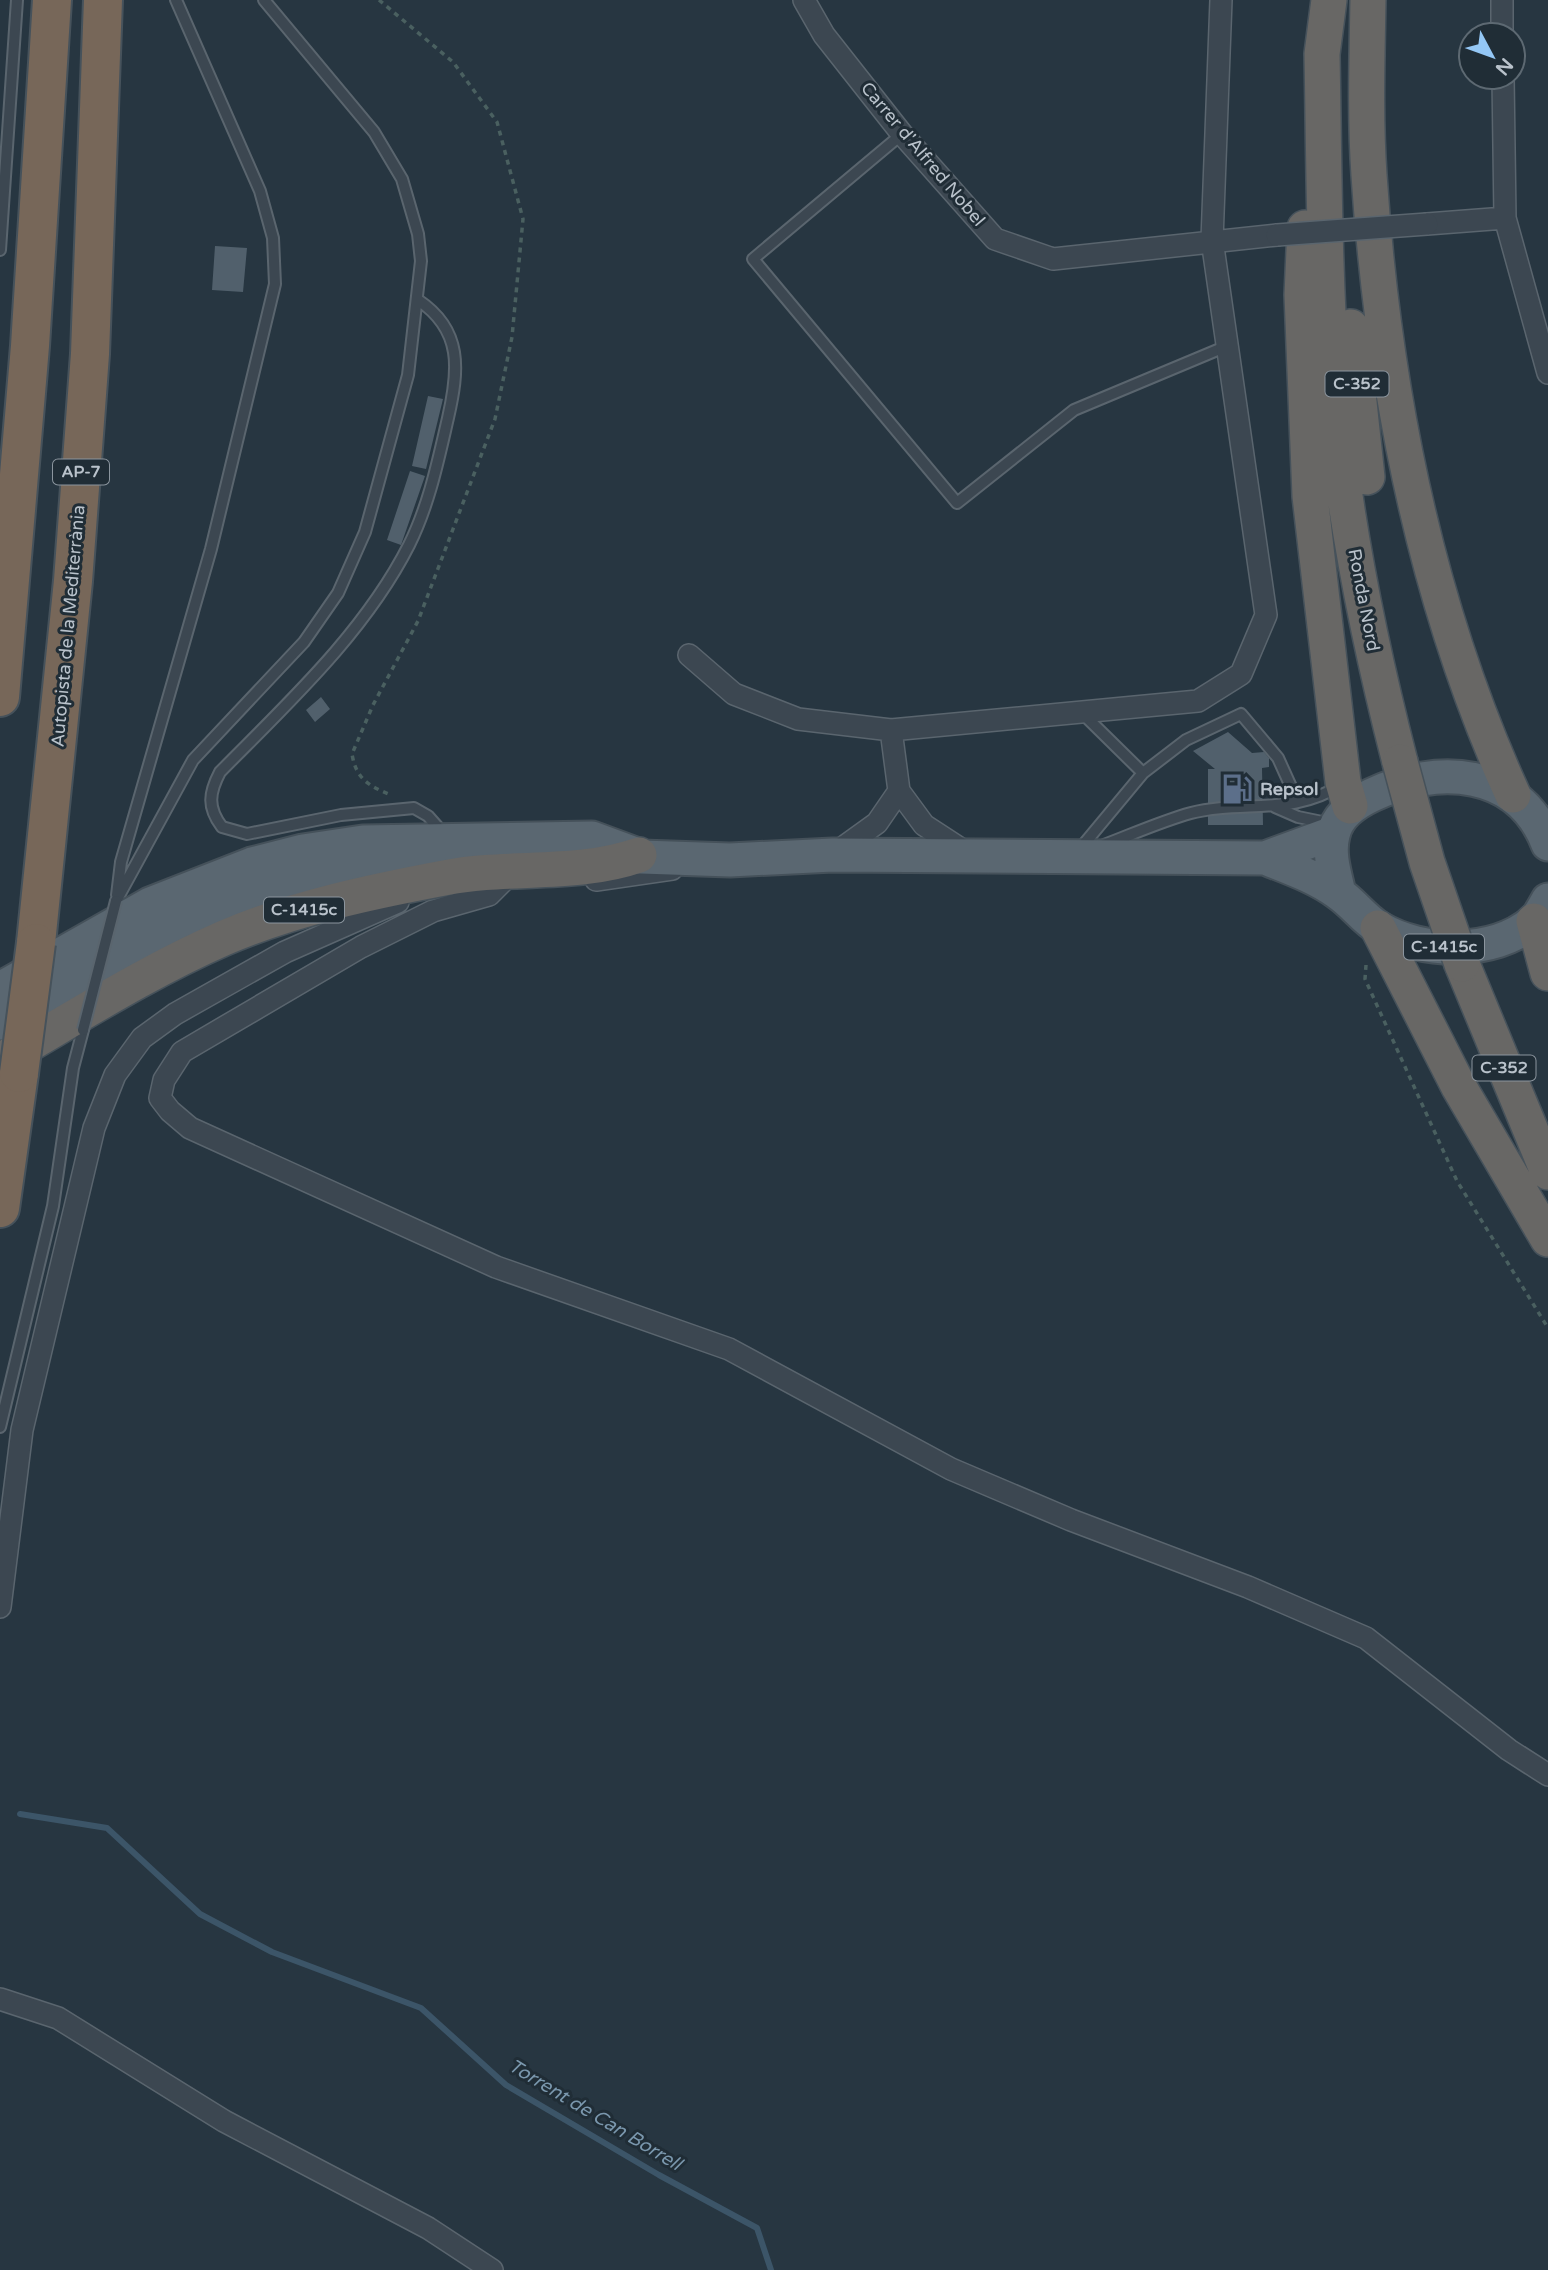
<svg xmlns="http://www.w3.org/2000/svg" width="1548" height="2270" viewBox="0 0 1548 2270" font-family="'Varela Round',sans-serif">
<style>
.lines{fill:none;stroke-linecap:round;stroke-linejoin:round}
.stream{stroke:#3c5568;stroke-width:6}
.building{fill:#51606c}
.service-casing{stroke:#5a656e;stroke-width:14}
.minor-casing{stroke:#5a656e;stroke-width:24}
.primary-casing{stroke:#45515a;stroke-width:37}
.trunk-casing{stroke:#46525b;stroke-width:38}
.motorway-casing{stroke:#46525b;stroke-width:42}
.path{stroke:#4a6060;stroke-width:3.5;stroke-dasharray:5 5;stroke-linecap:butt}
.service{stroke:#3c4751;stroke-width:10}
.minor{stroke:#3c4751;stroke-width:21}
.primary{stroke:#5a6771;stroke-width:33}
.trunk{stroke:#686765;stroke-width:35}
.motorway{stroke:#776759;stroke-width:38}
.service-bridge-casing{stroke:#5a656e;stroke-width:14;stroke-linecap:butt}
.minor-bridge-casing{stroke:#5a656e;stroke-width:24;stroke-linecap:butt}
.trunk-bridge-casing{stroke:#46525b;stroke-width:38;stroke-linecap:butt}
.motorway-bridge-casing{stroke:#46525b;stroke-width:42;stroke-linecap:butt}
.service-bridge{stroke:#3c4751;stroke-width:10}
.minor-bridge{stroke:#3c4751;stroke-width:21}
.trunk-bridge{stroke:#686765;stroke-width:35}
.motorway-bridge{stroke:#776759;stroke-width:38}
.labels{text-anchor:middle;dominant-baseline:central;stroke-width:6;stroke-linejoin:round;paint-order:stroke}
.shield{fill:#202d36;stroke:#8b959e;stroke-width:2}
.shield-label{font-size:16px;font-weight:bold;fill:#b9c2cb}
.street-label{font-size:18px;fill:#b9c2cb;stroke:#202d36}
.poi-label{font-size:18px;font-weight:bold;fill:#b9c2cb;stroke:#202d36;text-anchor:start}
.water-label{font-size:19px;font-style:italic;fill:#7a97ad;stroke:#202d36}
</style>
<rect width="100%" height="100%" fill="#273641"/>
<g class="lines">
<path class="stream" d="M20,1814L107,1828L200,1914L272,1952L421,2008L506,2085L659,2175L757,2228L771,2270"/>
</g>
<path class="building" d="M215,246L247,248L243,292L212,290Z
M428,396L443,399L426,469L412,466Z
M410,471L425,476L401,545L387,540Z
M321,697L330,709L315,722L306,710Z
M1228,732L1252,753L1264,752L1269,758V767L1262,768L1263,825H1208V769H1215L1193,751Z"/>
<g class="lines">
<g class="service-casing">
<path id="service" d="M902,134L753,259L957,503L1074,410L1227,346
M0,250L17,0
M418,300C463,330 459,370 448,418C438,461 429,505 409,545C365,632 288,703 220,772C209,793 207,807 222,827L247,834L341,815L414,808L428,816L443,833
M1082,713L1143,773
M1275,807L1298,817L1332,824
M1104,845C1133,834 1162,821 1191,813C1240,800 1295,816 1340,785
M1079,850L1143,773L1186,740L1241,714L1278,758L1297,800
M117,895L121,862L211,549L275,284L273,238L260,191L176,0
M116,901L193,760L304,642L338,593L365,532L408,375L421,261L418,234L402,179L374,132L264,0
M0,1427L53,1206L73,1068L83,1030"/>
</g>
<g class="minor-casing">
<path id="minor" d="M804,0L824,35L902,134L995,239L1053,259L1277,235
M1502,0V35
M1503,77L1505,218L1548,373
M1427,224L1505,218
M689,655L734,694L798,719L891,730L1198,701L1241,674L1266,615L1212,240L1221,0
M891,730L899,791L924,825L967,853
M834,854L877,823L899,791
M596,880L672,869
M502,882L489,895L433,911L361,947L182,1052L164,1080L160,1098L170,1111L190,1128L496,1267L729,1349L951,1469L1071,1520L1248,1587L1366,1638L1509,1750L1548,1775
M0,1607L22,1430L94,1128L115,1075L142,1038L175,1014L285,952L398,902
M0,1999L58,2018L224,2121L428,2228L492,2270"/>
</g>
<g class="primary-casing">
<path id="primary" d="M612,856L730,860L833,855L1265,858C1290,868 1316,877 1338,893C1353,903 1364,919 1379,928C1422,954 1493,955 1533,922C1539,917 1544,907 1548,900
M1265,858L1333,833
M1339,893C1335,875 1328,854 1333,835C1337,815 1355,803 1372,795C1437,764 1519,768 1548,844
M0,989L150,904L252,864L303,851L363,842L592,838L638,855
M0,1023L153,937L278,888L446,859L496,858"/>
</g>
<g class="trunk-casing">
<path id="trunk" d="M1329,0L1322,54C1324,163 1324,273 1332,382C1342,511 1368,638 1400,762
M1368,0C1367,58 1365,117 1369,175C1383,386 1425,602 1513,795
M1305,228L1302,295L1310,496L1343,782L1350,806
M1351,327L1367,477
M1534,921L1548,973
M1378,928L1459,1087L1548,1239
M1462,964L1548,1172
M0,1061C73,1019 146,972 224,938C294,908 370,892 444,878C509,865 576,877 639,855"/>
</g>
<g class="motorway-casing">
<path id="motorway" d="M0,697L30,346L52,0
M36,943L73,581L90,354L103,0
M0,1208L19,1073"/>
</g>
<path class="path" d="M379,0L453,62L497,122L523,219L512,337L495,419L418,621L373,705L352,754C356,779 369,786 391,795
M1366,965L1365,979L1457,1181L1548,1328"/>
<use href="#service" class="service"/>
<use href="#minor" class="minor"/>
<use href="#primary" class="primary"/>
<use href="#trunk" class="trunk"/>
<use href="#motorway" class="motorway"/>
<g class="service-bridge-casing">
<path id="service-bridge" d="M83,1030L116,901"/>
</g>
<g class="minor-bridge-casing">
<path id="minor-bridge" d="M1277,235L1427,224"/>
</g>
<g class="trunk-bridge-casing">
<path id="trunk-bridge" d="M1400,762L1427,862L1462,964"/>
</g>
<g class="motorway-bridge-casing">
<path id="motorway-bridge" d="M19,1073L36,943"/>
</g>
<use href="#service-bridge" class="service-bridge"/>
<use href="#minor-bridge" class="minor-bridge"/>
<use href="#trunk-bridge" class="trunk-bridge"/>
<use href="#motorway-bridge" class="motorway-bridge"/>
</g>
<defs>
<g id="fuel-bare" transform="scale(2.415)"><path d="M-5.5-6h7V0h2V4h1.3V-2.5L3-4.5l.8-.8L6-3V5H2.5V1h-1V6h-7ZM-4.2-4.7v3.2H.2V-4.7Z" fill="#5c6f8a" stroke="#202d36" stroke-width="2.5" paint-order="stroke"/></g>
</defs>
<g fill-rule="evenodd">
<use href="#fuel-bare" x="1237" y="789"/>
</g>
<g class="labels">
<g class="shield">
<rect x="1325.5" y="371.5" width="63" height="25" rx="5"/>
<rect x="53" y="459.5" width="56" height="25" rx="5"/>
<rect x="264" y="897.5" width="80" height="25" rx="5"/>
<rect x="1404" y="934.5" width="80" height="25" rx="5"/>
<rect x="1472.5" y="1055.5" width="63" height="25" rx="5"/>
</g>
<g class="shield-label">
<text x="1357" y="384">C-352</text>
<text x="81" y="472">AP-7</text>
<text x="304" y="910">C-1415c</text>
<text x="1444" y="947">C-1415c</text>
<text x="1504" y="1068">C-352</text>
</g>
<g class="street-label">
<text transform="translate(923 154) rotate(50)">Carrer d'Alfred Nobel</text>
<text transform="translate(1364 600) rotate(79)">Ronda Nord</text>
<text transform="translate(68 626) rotate(-85)">Autopista de la Mediterrània</text>
</g>
<g class="poi-label">
<text x="1260" y="789">Repsol</text>
</g>
<g class="water-label">
<text transform="translate(595 2115) rotate(31)">Torrent de Can Borrell</text>
</g>
</g>
<g transform="translate(1492 56) rotate(131)"><circle r="33" fill="#202d36" stroke="#5d6972" stroke-width="2"/>
<path d="M0-5L12 26L0 18L-12 26Z" fill="#94c7f5"/>
<text y="-10" font-size="19" font-weight="bold" text-anchor="middle" fill="#b9c2cb">N</text>
</g>
</svg>
